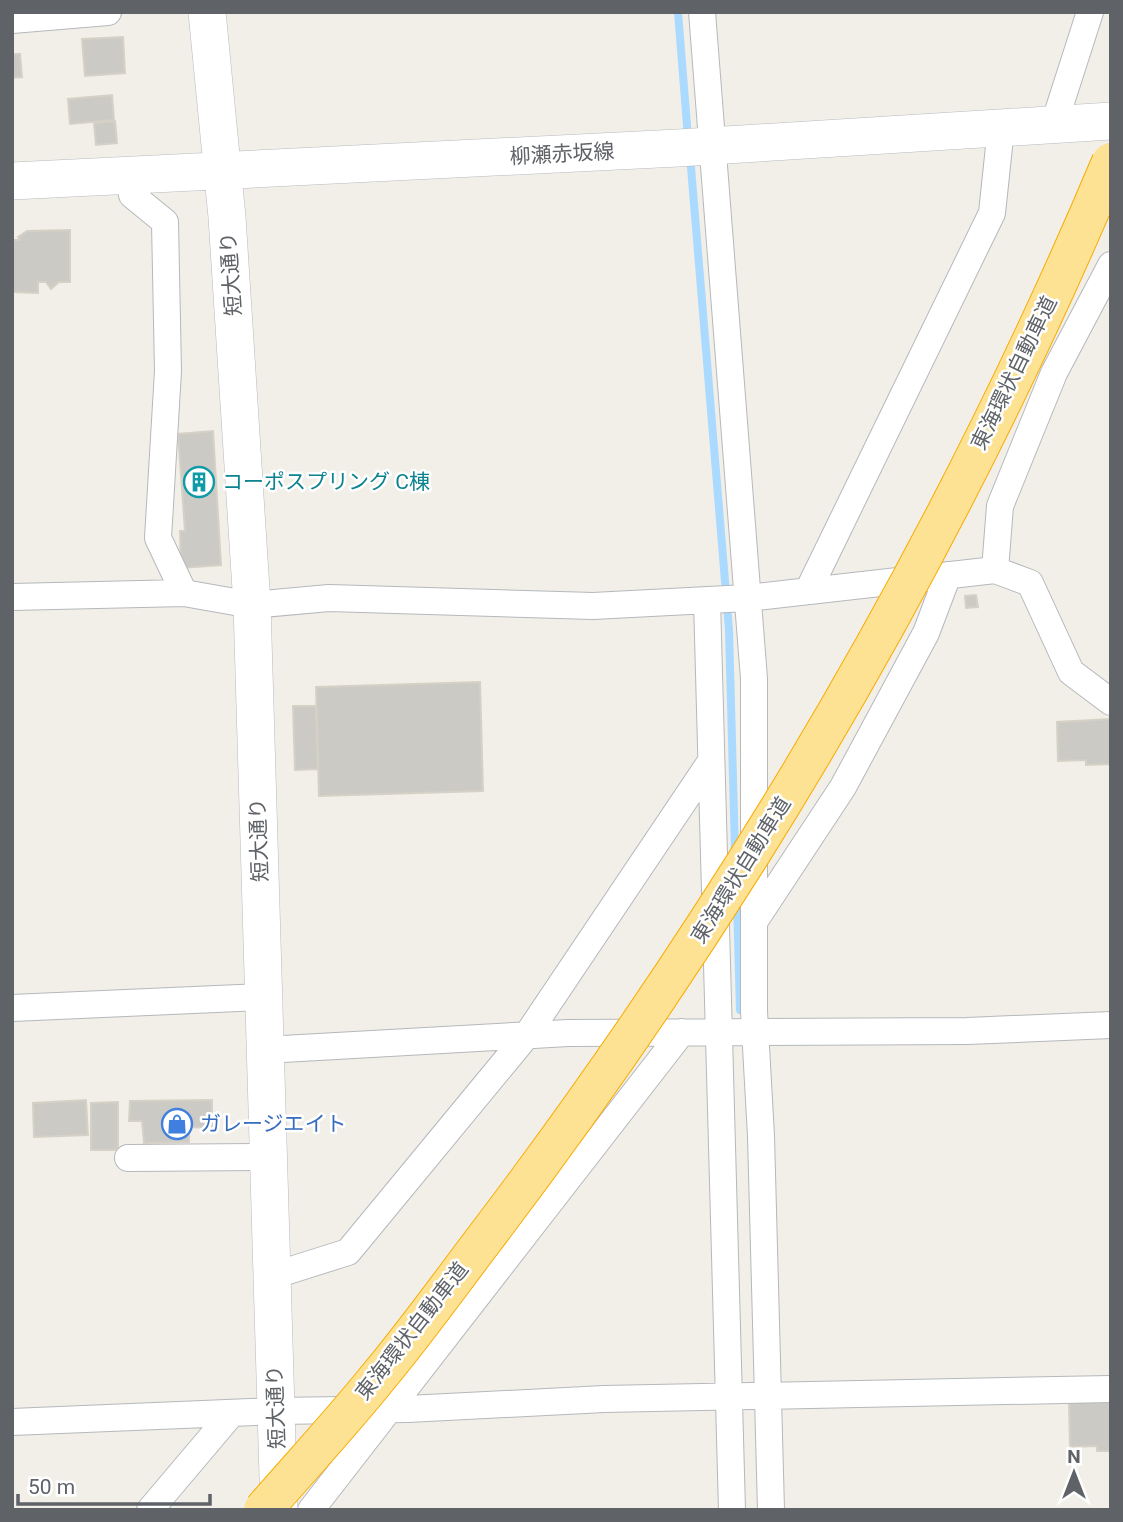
<svg xmlns="http://www.w3.org/2000/svg" width="1123" height="1522" viewBox="0 0 1123 1522" font-family="Roboto,'Noto Sans JP',sans-serif">
<style>
.lines{fill:none;stroke-linecap:round;stroke-linejoin:round}
.stream{stroke:#aadaff;stroke-width:8}
.building{fill:#cccac5;stroke:#d6d1c6;stroke-width:2}
.street-casing{stroke:#b5b8bc;stroke-width:28}
.secondary-casing{stroke:#b6babf;stroke-width:38}
.street{stroke:#fff;stroke-width:26}
.secondary{stroke:#fff;stroke-width:37}
.highway-bridge-casing{stroke:#f9ab00;stroke-width:40;stroke-linecap:butt}
.highway-bridge{stroke:#fde293;stroke-width:38}
.labels{text-anchor:middle;dominant-baseline:central;stroke-width:5;stroke-linejoin:round;paint-order:stroke}
.street-label{font-size:21px;fill:#5f6368;stroke:#fff}
.culture-label{font-size:21px;fill:#0d838f;stroke:#fff;text-anchor:start}
.shop-label{font-size:21px;fill:#366cbe;stroke:#fff;text-anchor:start}
</style>
<rect width="100%" height="100%" fill="#f1efe8"/>
<g class="lines">
<path class="stream" d="M678,12L688,138
M690,155L729,630L735,851
M737,902L740,1010"/>
</g>
<path class="building" d="M123,37L125,73L85,76L82,39Z
M12,54H20L22,77L12,78Z
M112,95L114,120L70,124L68,99Z
M115,121L117,143L96,145L94,123Z
M70,230V282H59L51,289L46,282H38V293L12,292V240H20L18,237L27,231Z
M213,431L221,565L181,568L180,531H185L178,434Z
M976,595L978,607L966,608L965,596Z
M480,682L483,791L319,796L316,687Z
M293,706H316L318,769L295,770Z
M1110,719L1111,764L1086,765V760L1058,761L1057,722Z
M86,1100L88,1135L34,1137L33,1103Z
M212,1100V1128L189,1127V1142L144,1143L142,1121H129L130,1101Z
M118,1102V1150H91V1103Z
M1111,1401V1451H1097V1446L1070,1447L1069,1402Z"/>
<g class="lines">
<g class="street-casing">
<path id="street" d="M702,12L754,679V1011L761,1136L771,1510
M12,20L108,12
M1054,124L1090,12
M128,176L132,195L165,222L168,371L158,538L184,593
M995,570L1000,506L1054,373L1111,265
M808,591L992,213L1001,128
M12,597L184,593L252,605L329,598L593,606L747,598L995,570L1030,583L1071,672L1111,702
M707,600L732,1510
M754,922L843,787L926,633L948,575
M12,1008L263,997
M265,1050L568,1033L967,1031L1111,1025
M128,1158L268,1157
M272,1276L348,1252L527,1035L711,761
M12,1422L277,1411L408,1409L604,1399L1111,1389
M150,1510L232,1413
M311,1510L682,1032"/>
</g>
<g class="secondary-casing">
<path id="secondary" d="M207,12L227,217L252,605L279,1510
M12,181L678,148L1111,121"/>
</g>
<use href="#street" class="street"/>
<use href="#secondary" class="secondary"/>
<g class="highway-bridge-casing">
<path id="highway-bridge" d="M263,1510C302,1465 342,1422 379,1376C415,1333 448,1287 482,1242C735,910 949,547 1111,162"/>
</g>
<use href="#highway-bridge" class="highway-bridge"/>
</g>
<defs>
<g id="building-ring" transform="scale(1.575)"><circle r="9.5" fill="#fff" stroke="#0f9aa8" stroke-width="1.5"/><path d="M-4-6H4V6H1V3H-1V6H-4ZM-2.5-4.3h1.7v1.8h-1.7ZM.8-4.3h1.7v1.8H.8ZM-2.5-1h1.7V.8h-1.7ZM.8-1h1.7V.8H.8Z" fill="#0f9aa8"/></g>
<g id="shop-ring" transform="scale(1.575)"><circle r="9.5" fill="#fff" stroke="#3f7fe0" stroke-width="1.5"/><path d="M-5-2.5h2.3a2.7 3.5 0 0 1 5.4 0H5L5.5 6h-11ZM-1.5-2.5h3a1.5 2.3 0 0 0-3 0Z" fill="#3f7fe0"/></g>
</defs>
<g fill-rule="evenodd">
<use href="#building-ring" x="199" y="482"/>
<use href="#shop-ring" x="177" y="1124"/>
</g>
<g class="labels">
<g class="street-label">
<text transform="translate(562 154) rotate(-3)">柳瀬赤坂線</text>
<text transform="translate(231 274) rotate(-94)">短大通り</text>
<text transform="translate(1014 373) rotate(-64)">東海環状自動車道</text>
<text transform="translate(259 840) rotate(-92)">短大通り</text>
<text transform="translate(741 870) rotate(-58)">東海環状自動車道</text>
<text transform="translate(412 1331) rotate(-52)">東海環状自動車道</text>
<text transform="translate(276 1407) rotate(-92)">短大通り</text>
</g>
<g class="culture-label">
<text x="222" y="482">コーポスプリング C棟</text>
</g>
<g class="shop-label">
<text x="200" y="1124">ガレージエイト</text>
</g>
</g>
<rect width="1123" height="1522" fill="none" stroke="#5f6368" stroke-width="28"/>
<g transform="translate(1074 1473)" stroke="#ffffff" stroke-width="5" paint-order="stroke">
<path d="M0-5L12 26L0 18L-12 26Z" fill="#5f6368"/>
<text y="-10" font-size="19" font-weight="bold" text-anchor="middle" fill="#5f6368">N</text>
</g>
<path d="M18 1494v10h192v-10" fill="none" stroke="#5f6368" stroke-width="3.5"/>
<text x="28" y="1494" font-size="21" fill="#5f6368" stroke="#ffffff" stroke-width="5" paint-order="stroke">50 m</text>
</svg>
